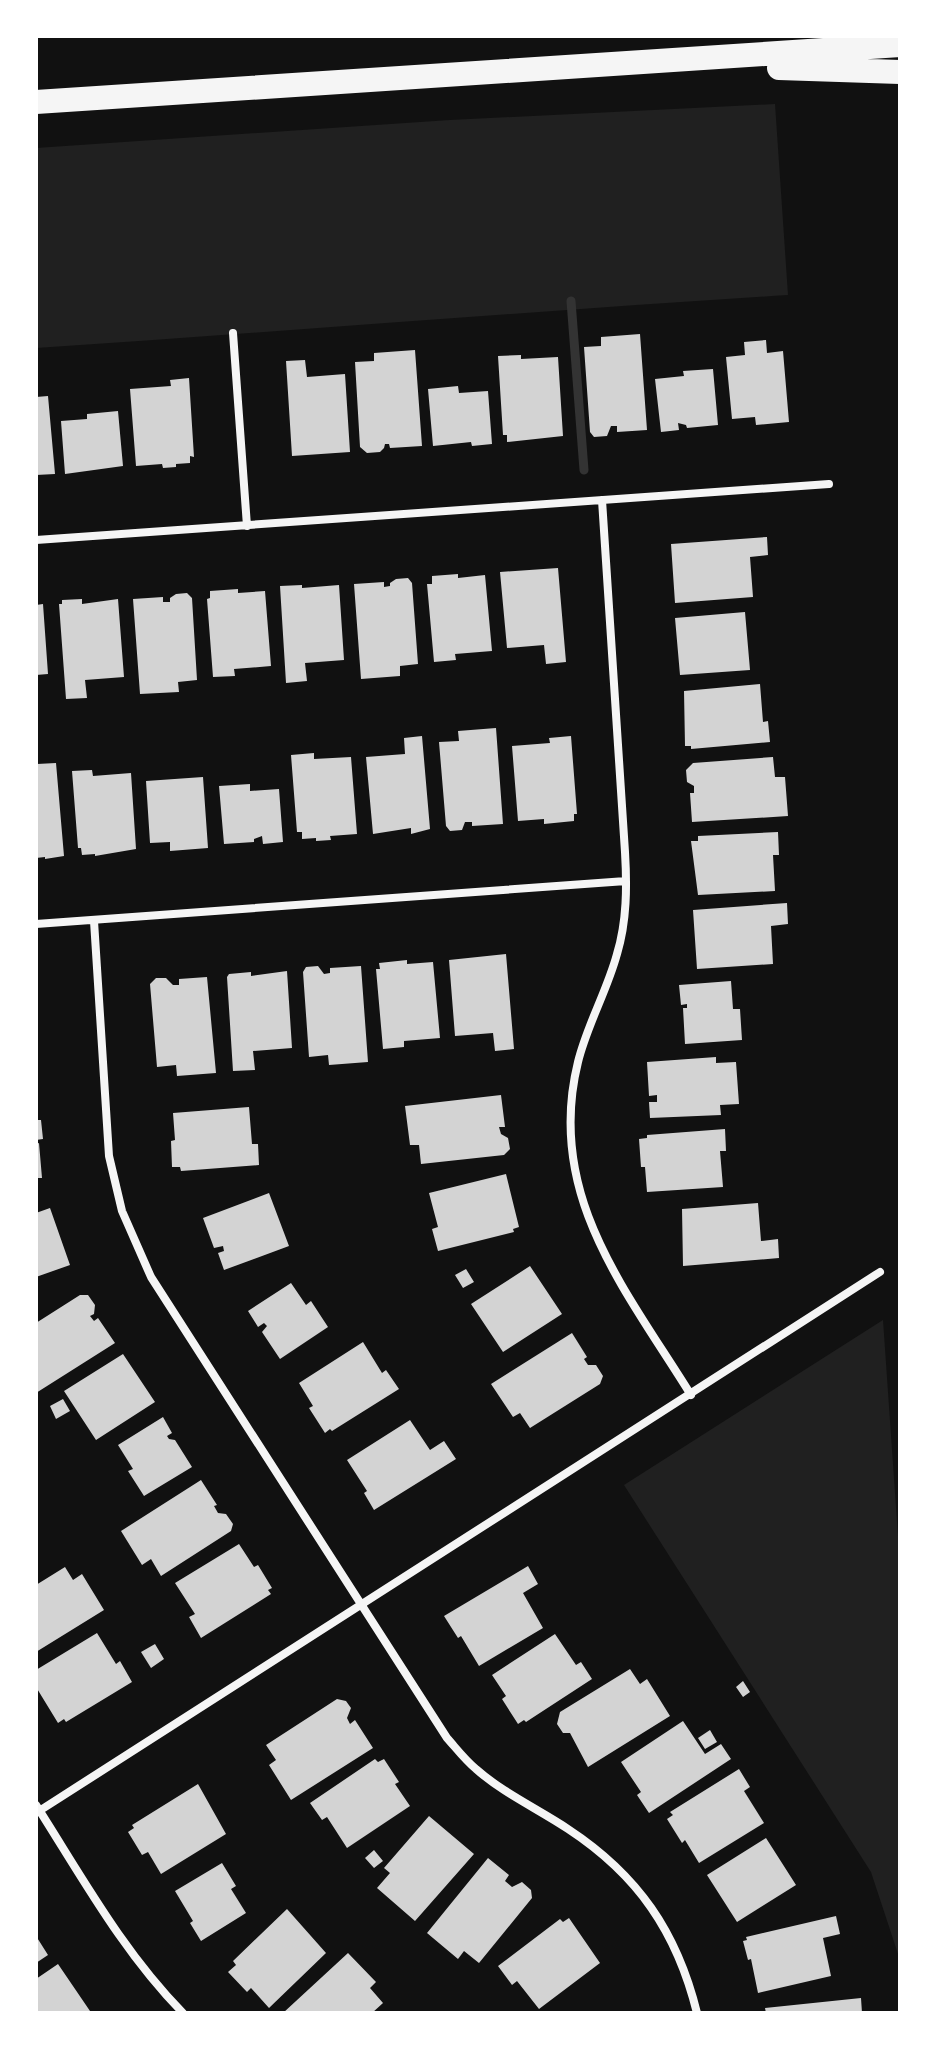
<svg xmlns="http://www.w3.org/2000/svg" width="936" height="2049" viewBox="0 0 936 2049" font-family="Overpass,sans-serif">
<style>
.green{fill:#202020}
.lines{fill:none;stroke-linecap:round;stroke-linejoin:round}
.stream{stroke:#333;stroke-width:9}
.building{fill:#d3d3d3}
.minor{stroke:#f5f5f5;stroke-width:8}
.motorway{stroke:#f5f5f5;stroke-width:24}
</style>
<rect width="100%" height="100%" fill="#111"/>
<path class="green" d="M775,104L788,295C537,311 287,331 36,348V148L450,120Z
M883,1320L900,1565V1960L871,1872L624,1485Z"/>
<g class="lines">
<path class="stream" d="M571,301L584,470"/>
</g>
<path class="building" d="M640,334L647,430L617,432V426H611L607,436L594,437L590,432L584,347L601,346V337Z
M766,340L767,353L783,351L789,422L756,425L755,417L732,419L726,357L745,355L744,342Z
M415,350L422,446L390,448L389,444H385L384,448L380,452L367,453L360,447L355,362L374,361V353Z
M521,355V359L558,357L563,436L507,442V435H503L498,356Z
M305,360L307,377L345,374L350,452L292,456L286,361Z
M713,369L718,425L687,428L686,425L678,423L679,430L661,432L655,379L684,376L683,371Z
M189,378L194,457L190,456V463L176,464V467L163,468L162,464L136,466L130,389L171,386L170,380Z
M458,386L459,393L488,391L492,444L472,446L471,442L433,446L428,389Z
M48,396L55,474L36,475V397Z
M118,411L123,466L65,474L61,421L87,419V414Z
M767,537L768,555L750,557L753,597L675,603L671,544Z
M558,568L566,662L546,664L544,645L507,648L500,572Z
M458,574V578L485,575L492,651L455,654L456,660L434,662L427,584H432V576Z
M408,578L412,583L418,664L400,666V676L361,679L354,584L384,582V587L390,586V583L396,579Z
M302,585V588L339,585L344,660L305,663L307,681L286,683L280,586Z
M238,589V593L265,591L271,666L234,669L235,676L213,677L207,599L210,598V591Z
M187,593L192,598L197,680L178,682L179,692L140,694L133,599L163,597V602H170V598L176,594Z
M82,599V604L118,599L124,677L85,680L87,698L66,699L59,604H62V600Z
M43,604L48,674L36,675V605Z
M745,612L750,670L680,675L675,618Z
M760,684L763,722L768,721L770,742L691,749V746H685L684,691Z
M496,728L503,824L472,826V822H465L462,830L450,831L446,826L439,742L459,741L458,731Z
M422,736L430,829L411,834V828L373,834L366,757L405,754L404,738Z
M571,736L577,814H574V821L544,824V819L518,821L512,746L550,743L549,738Z
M314,753V759L351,757L357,834L330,836L331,840L316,841V838L302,839V832H297L291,755Z
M773,757L775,777H785L788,816L692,822L690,793H694V786L687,782L686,770L693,763Z
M56,763L64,856L45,859V857L36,858L37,764Z
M92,770L93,776L131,773L136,849L95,856V854L82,855L81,848H78L72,771Z
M203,777L208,848L170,851V842L150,843L146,781Z
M250,784V791L279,789L283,842L263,844L262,836L254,839V842L224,844L219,786Z
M778,832L779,855H773L775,891L698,895L691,841H698V836Z
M787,903L788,924L771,926L773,964L697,969L693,910Z
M506,954L514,1049L495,1051L493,1033L455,1036L449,960Z
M407,960V964L433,962L440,1038L404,1041V1047L383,1049L376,969H380L379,963Z
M318,966L324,974L330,973V968L361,966L368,1062L329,1065L328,1055L309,1057L303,972L306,967Z
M287,971L292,1048L253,1051L255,1070L233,1071L227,977L229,974L251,972V976Z
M207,977L216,1073L177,1076L176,1065L157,1067L150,984L156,978H166L173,985H179V979Z
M731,981L733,1009H740L742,1040L685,1044L683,1008H687V1004L681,1005L679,985Z
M716,1057V1063L736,1062L739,1104L720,1105L721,1115L650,1118L649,1102H657V1095L649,1096L647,1062Z
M501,1095L505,1127H499L501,1134L508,1138L510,1149L504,1155L421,1164L419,1145H410L405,1106Z
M249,1107L252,1144H258L259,1165L181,1171L180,1167H172L171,1141L175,1140L173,1113Z
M36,1120H41L43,1139L36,1140Z
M725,1129L726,1151H720L723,1187L647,1192L645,1167H641L639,1139L647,1138V1135Z
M39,1143L42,1178H36V1144Z
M506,1174L519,1227L513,1229L514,1232L438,1251L432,1229L438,1227L429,1193Z
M269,1193L289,1246L224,1270L218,1253L224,1251L223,1246L214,1248L203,1218Z
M758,1203L761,1241L778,1239L779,1258L683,1266L682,1209Z
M50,1208L70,1265L36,1277V1213Z
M530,1266L562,1314L503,1352L471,1304Z
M466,1269L474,1282L463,1288L455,1275Z
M291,1283L306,1305L311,1301L328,1327L280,1359L262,1332L267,1326L264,1323L258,1327L248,1311Z
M80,1295H88L95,1305L94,1314L90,1316L94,1321L98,1318L115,1343L36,1393V1323Z
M572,1333L587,1357L584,1359L588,1365H596L603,1376L600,1384L530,1428L520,1413L513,1417L491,1384Z
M363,1342L382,1373L386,1370L399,1389L332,1431L330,1429L325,1433L309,1408L313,1406L299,1383Z
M123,1354L155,1402L96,1440L64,1391Z
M63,1399L70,1411L56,1419L50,1406Z
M163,1417L172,1433L167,1436L169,1439L175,1440L192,1467L144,1496L128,1471L133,1469L118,1445Z
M410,1420L430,1450L444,1441L456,1459L374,1510L364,1493L367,1491L347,1460Z
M201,1480L217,1505L214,1506L218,1513L226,1514L233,1524L231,1531L161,1576L151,1559L142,1565L121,1531Z
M239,1544L254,1567L258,1565L272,1588L268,1590L271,1594L201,1638L189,1617L195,1614L175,1583Z
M528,1566L538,1584L523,1593L543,1628L479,1666L461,1636L458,1638L444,1616Z
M65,1567L73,1580L82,1574L104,1610L36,1652V1585Z
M97,1633L116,1664L120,1661L132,1682L66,1722L64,1719L58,1723L36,1687V1670Z
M555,1634L576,1665L581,1662L592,1679L526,1722L524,1720L518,1724L502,1699L506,1696L492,1675Z
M155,1644L164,1659L151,1668L141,1652Z
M630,1669L640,1684L647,1679L670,1716L588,1767L570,1733H563L557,1724L560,1712Z
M743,1681L750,1692L743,1697L736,1687Z
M337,1699L346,1701L351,1708L347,1718L350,1724L355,1720L373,1748L291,1800L269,1765L276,1760L266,1745Z
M683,1721L705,1754L721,1744L731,1759L649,1813L637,1795L641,1792L621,1762Z
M710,1730L717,1742L705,1749L698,1738Z
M375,1759L378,1762L384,1759L399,1782L395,1784L410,1806L347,1848L327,1817L322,1820L310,1803Z
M739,1769L750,1787L744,1791L764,1823L699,1863L685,1840L682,1843L667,1819L673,1815L670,1812Z
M198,1784L226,1834L161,1874L148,1852L142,1855L128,1832L134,1828L132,1825Z
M429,1816L474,1854L415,1921L377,1888L390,1873L384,1868Z
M766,1838L796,1885L737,1922L707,1875Z
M374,1850L383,1861L374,1868L365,1858Z
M488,1858L509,1875L505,1881L512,1887L522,1882L531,1890L532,1898L479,1963L464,1951L458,1959L427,1933Z
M222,1863L236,1886L231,1889L246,1913L201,1941L190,1923L193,1921L175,1891Z
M287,1909L326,1953L269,2008L251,1988L247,1992L228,1972L236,1965L233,1961Z
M836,1916L840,1934L823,1938L831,1976L758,1993L751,1959L748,1960L743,1941L747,1940L746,1937Z
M569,1918L600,1963L539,2009L517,1981L512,1985L498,1966L560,1919L563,1922Z
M36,1936L48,1955L36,1963Z
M348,1953L376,1982L370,1988L383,2003L372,2013H283Z
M58,1964L90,2011L88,2013H36V1979Z
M861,1998L862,2013H766L765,2008Z"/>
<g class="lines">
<path class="minor" d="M233,333L247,526
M602,500L625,852C627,886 627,921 617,954C607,991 587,1025 578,1062C545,1195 626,1290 691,1395
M36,540L829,484
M94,921L109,1156L122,1211L151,1277L447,1738C456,1748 465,1760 476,1769C503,1793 538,1809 568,1829C638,1875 677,1932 697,2013
M36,924L626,881
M36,1805C82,1877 123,1952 183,2013
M36,1813L880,1272"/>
<path class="motorway" d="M779,68L900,72
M36,102L900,45"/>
</g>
<rect width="936" height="2049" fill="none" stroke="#ffffff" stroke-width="76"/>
</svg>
